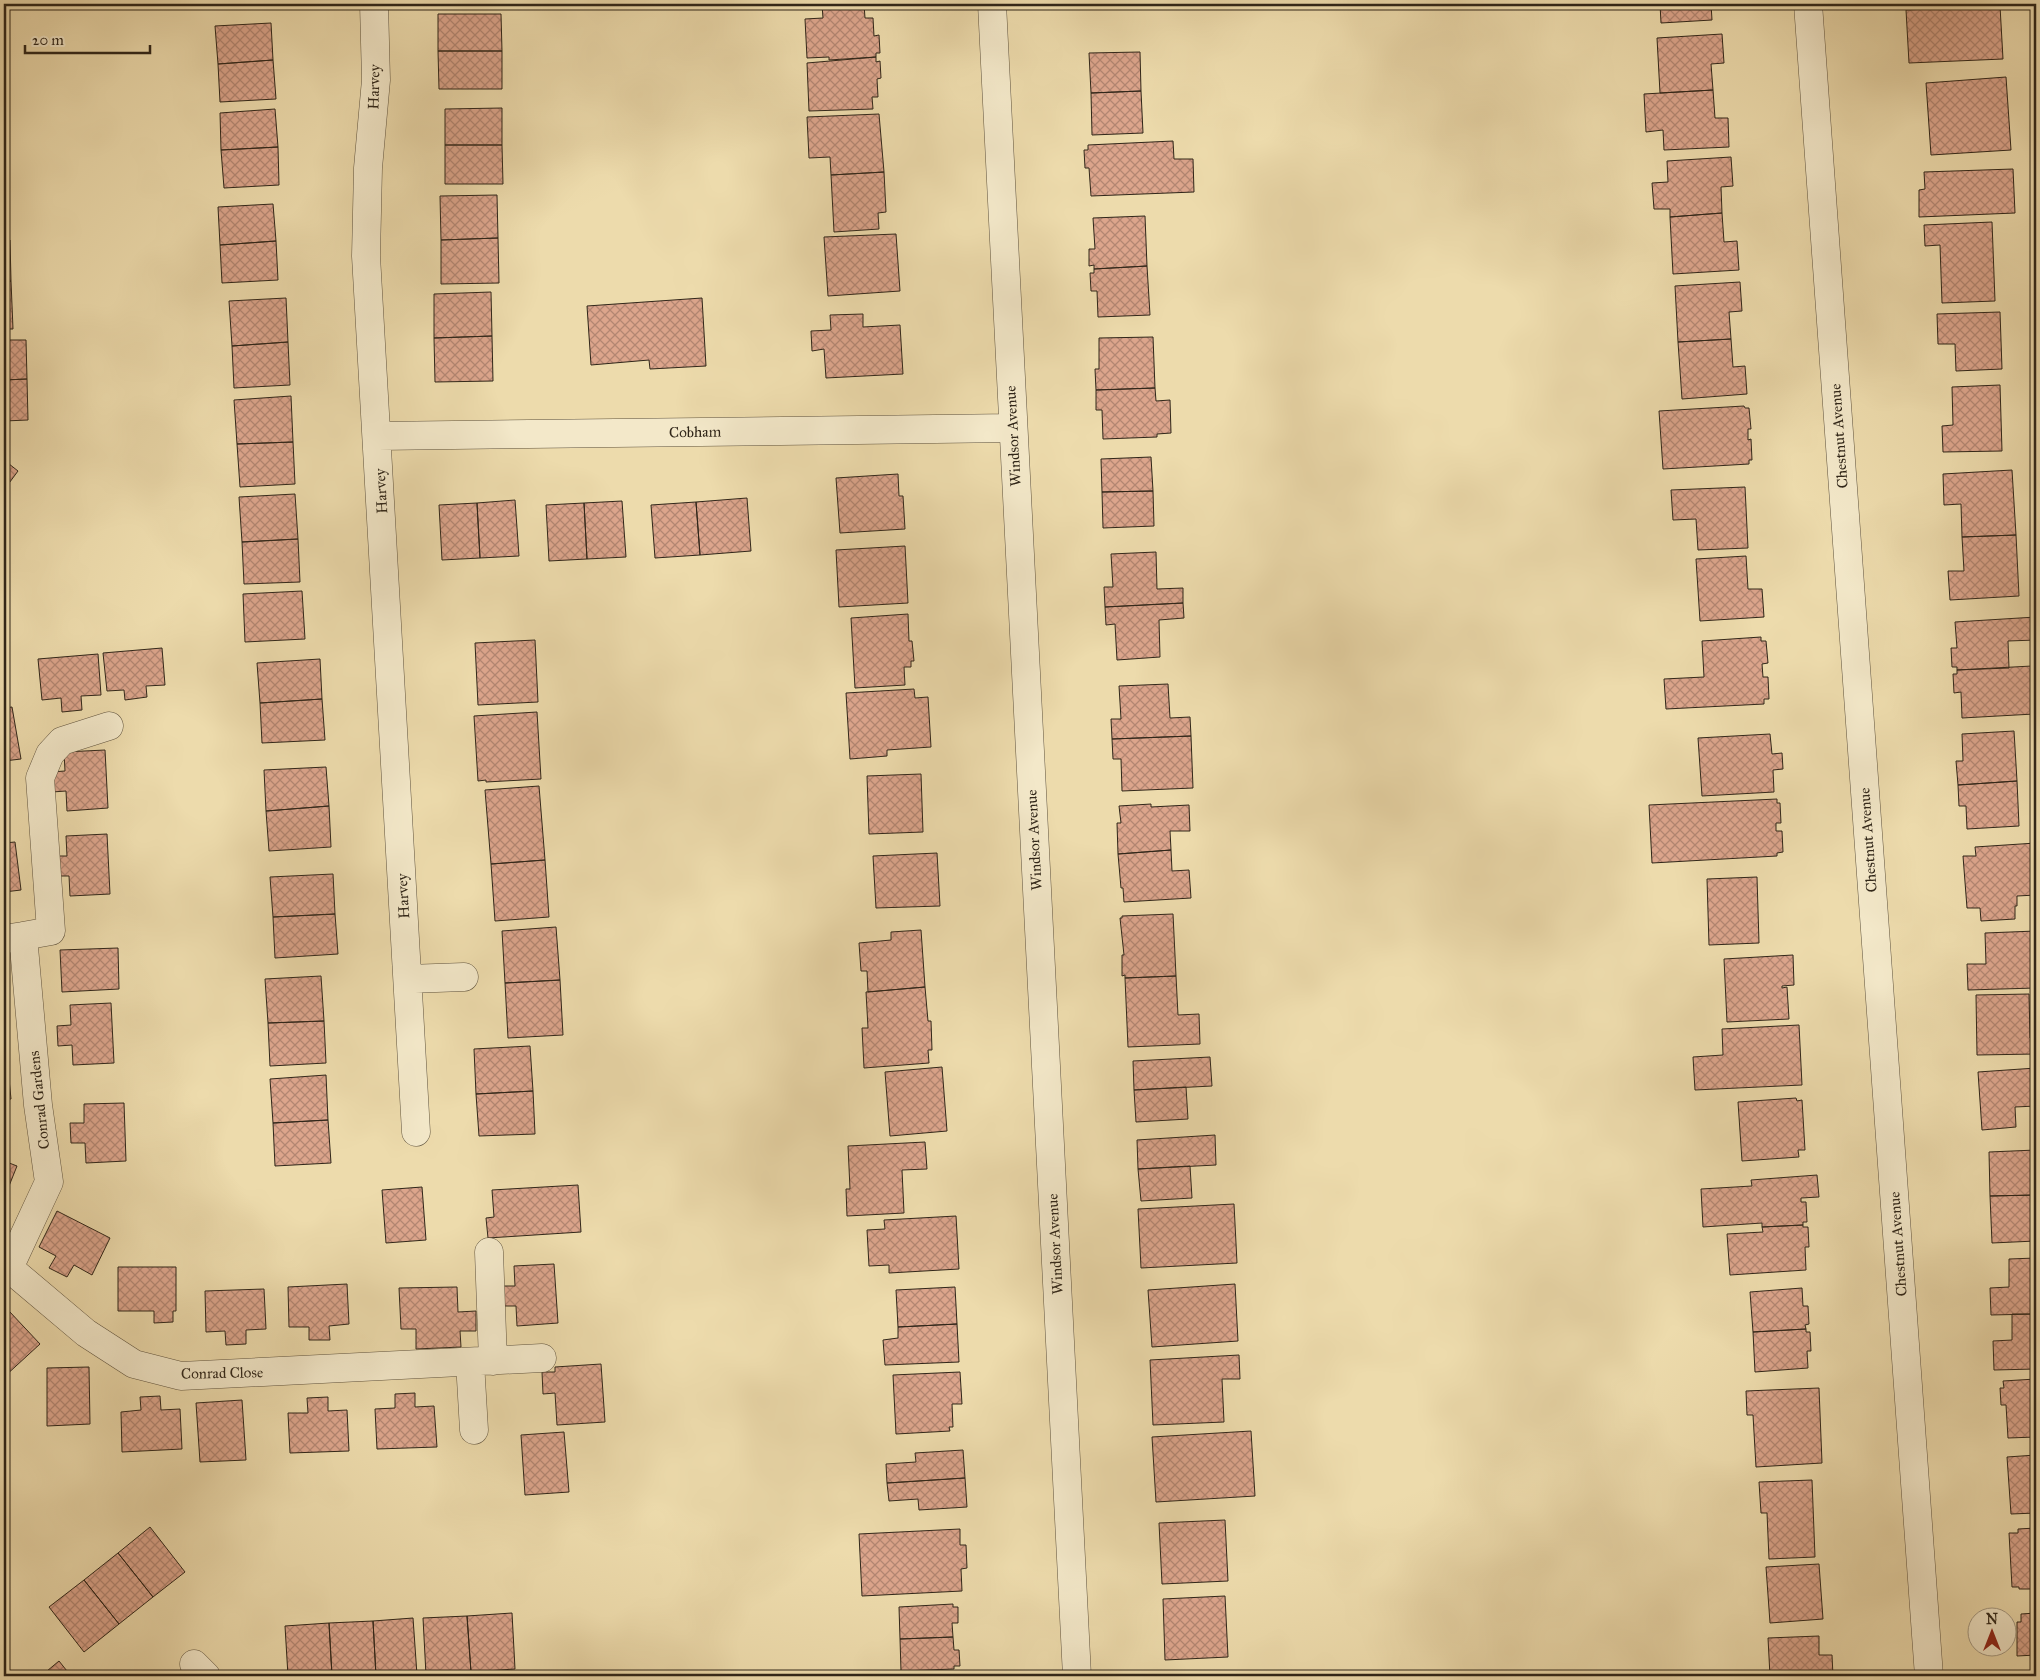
<svg xmlns="http://www.w3.org/2000/svg" width="2040" height="1680" viewBox="0 0 2040 1680" font-family="'IM FELL Great Primer',serif">
<style>
.building{fill:url(#building-cross-hatch);stroke:#302619}
.lines{fill:none;stroke-linecap:round;stroke-linejoin:round}
.minor-casing{stroke:#5f533e;stroke-width:29}
.minor{stroke:#f3e8c9;stroke-width:28}
.labels{text-anchor:middle;dominant-baseline:central;stroke-width:4;stroke-linejoin:round;paint-order:stroke}
.street-label{font-size:15px;fill:#302619;stroke:#f3e8c9}
</style>
<defs>
<pattern id="building-cross-hatch" width="8" height="8" patternUnits="userSpaceOnUse" patternTransform="scale(1.25)"><rect width="8" height="8" fill="#dca58c"/><path d="M0 0l8 8M0 8l8-8" fill="none" stroke="#b38672"/></pattern>
</defs>
<rect width="100%" height="100%" fill="#eddbac"/>
<filter id="stains"><feTurbulence type="fractalNoise" baseFrequency=".004" numOctaves="4"/><feColorMatrix values="0 0 0 0 .2 0 0 0 0 .09 0 0 0 0 .02 0 0 0 .5 -.17"/></filter>
<radialGradient id="worn" r=".72"><stop offset=".6" stop-color="#630" stop-opacity="0"/><stop offset="1" stop-color="#630" stop-opacity=".3"/></radialGradient>
<path class="building" d="M864,4L865,18H873L874,36L879,35L880,53H876V57L829,60V57L807,58L805,19L823,18L822,5Z
M1660,4H1711L1712,20L1661,23Z
M2000,6L2003,59L1909,63L1906,10Z
M438,14H501L502,51H438Z
M271,23L273,60L218,64L215,26Z
M1722,34L1724,63L1711,64L1713,90L1660,93L1657,38Z
M438,51H502V89H439Z
M1140,52L1141,91L1091,93L1089,53Z
M876,57V62L880,61L881,78L877,79L878,97H872L873,109L809,111L807,63Z
M273,60L276,99L220,102L218,64Z
M2006,77L2011,150L1931,155L1926,83Z
M1713,90L1715,118H1728L1729,147L1664,150L1663,130L1646,132L1644,94Z
M1141,91L1143,133L1092,135L1091,93Z
M502,108V145H445V109Z
M275,109L278,147L221,150L220,113Z
M879,114L884,172L831,175L830,157L809,158L807,117Z
M1173,141L1174,159H1193L1194,192L1091,196L1089,168H1085L1084,150H1088V145Z
M445,145H502L503,184H445Z
M278,147L279,185L224,188L221,150Z
M1731,157L1733,186L1721,187L1722,213L1670,217V209H1654L1652,183L1668,182L1667,161Z
M2013,169L2015,213L1919,217V190L1925,189L1924,172Z
M884,172L886,212L878,213L879,229L834,232L831,175Z
M497,195L498,238L441,240L440,196Z
M273,204L276,241L220,245L218,207Z
M1722,213L1724,242L1737,241L1739,270L1673,274L1670,217Z
M1145,216L1147,266L1094,269V265L1089,266V249H1095L1093,218Z
M1992,222L1995,301L1942,303L1940,245L1925,246L1924,225Z
M896,234L900,291L828,296L824,237Z
M498,238L499,283L441,284V240Z
M10,240L11,281L4,282V241Z
M276,241L278,280L222,283L220,245Z
M1147,266L1150,315L1098,317L1097,291H1091L1090,273H1094V269Z
M11,281L13,329H4V282Z
M1740,282L1742,311L1729,312L1731,339L1678,342L1675,286Z
M491,292L492,336L434,338V294Z
M286,298L288,342L232,346L229,301Z
M702,298L706,366L650,369L649,360L591,365L587,306Z
M2000,312L2002,369L1956,371L1955,344H1938L1937,314Z
M863,314V327L900,325L903,374L826,378L824,349L812,351L811,331L831,330L830,315Z
M492,336L493,381L435,382L434,338Z
M1153,337L1155,388L1096,390L1095,369H1099V338Z
M1731,339L1733,367L1745,366L1747,394L1682,399L1678,342Z
M4,340H26L27,379L4,380Z
M288,342L290,385L234,388L232,346Z
M27,379L28,420L4,421V380Z
M2000,385L2002,451L1943,452L1942,426L1953,425L1952,387Z
M1155,388L1156,401L1170,400L1171,433L1157,434V437L1103,439L1102,410H1096V390Z
M291,396L293,442L237,444L234,400Z
M1744,406L1745,408H1749L1751,429H1748V440L1751,439L1752,460H1749V464L1663,469L1659,411Z
M293,442L295,484L240,487L237,444Z
M1151,457L1153,491L1102,492L1101,459Z
M4,460L18,471L4,490Z
M2012,470L2016,535L1962,537L1961,504L1944,505L1943,474Z
M898,474L899,496H903L905,529L840,533L836,478Z
M1745,487L1748,548L1698,550L1696,519L1673,520L1671,490Z
M1153,491L1154,526L1103,528L1102,492Z
M295,494L298,539L242,542L239,497Z
M747,498L751,551L700,555L696,502Z
M515,500L519,556L480,558L477,503Z
M622,501L626,557L587,559L584,503Z
M696,502L700,555L655,558L651,505Z
M477,503L480,558L442,560L439,505Z
M584,503L587,559L549,561L546,505Z
M2016,535L2019,596L1950,600L1948,571H1964L1962,537Z
M298,539L300,582L244,584L242,542Z
M905,546L908,603L839,607L836,550Z
M1156,552L1157,589L1183,588V603L1105,607L1104,587H1113L1111,554Z
M1746,556L1748,589H1762L1764,617L1700,621L1696,559Z
M302,591L305,639L245,642L243,594Z
M1183,603L1184,618L1159,620L1160,657L1117,660L1115,624L1106,625L1105,607Z
M908,614L909,641H912L914,661H911V667H904L905,685L855,688L851,618Z
M2036,617V640L2008,641L2009,668L1957,670V667H1952L1951,648H1957L1955,622Z
M1761,637V641H1766L1768,663L1762,664L1763,677H1768L1769,699H1764V704L1666,709L1664,679L1704,677L1702,641Z
M535,640L538,702L478,705L475,643Z
M162,648L165,685L146,686L147,697L125,700L124,690L107,691L103,653Z
M98,654L101,695L81,696L82,710L62,712L61,698L42,700L38,659Z
M320,659L322,699L260,703L257,663Z
M2032,666L2034,714L1962,718L1961,692L1954,693L1953,674H1957V670Z
M1168,684L1170,718L1190,717L1191,736L1112,739L1111,719H1121L1119,686Z
M914,689L915,698L928,697L931,747L887,750V756L850,759L846,693Z
M322,699L325,740L262,743L260,703Z
M12,707L21,759L4,761V708Z
M537,712L541,779L486,782V780L478,781L474,716Z
M2014,731L2017,781L1958,785L1956,761H1963L1962,734Z
M1770,734L1772,754L1782,753L1783,769L1773,770L1774,792L1702,796L1698,738Z
M1191,736L1193,788L1122,791L1121,759H1113L1112,739Z
M105,750L108,808L67,811L66,791L52,792L51,772L65,771L64,752Z
M326,767L329,806L266,811L264,770Z
M921,774L923,832L869,834L867,776Z
M2017,781L2019,826L1967,829L1966,806H1959L1958,785Z
M539,786L545,860L491,864L485,790Z
M1777,799V803H1780L1781,823H1776V831H1782L1783,852L1777,853V856L1652,863L1649,805Z
M1151,804V807L1189,805L1190,831H1170L1171,850L1118,854L1117,823H1121L1119,806Z
M329,806L331,847L269,851L266,811Z
M107,834L110,894L70,896L69,876H55L53,856H67L66,836Z
M15,842L21,890L4,892V843Z
M2036,843V895L2017,896V906H2015V919L1981,921L1980,908H1967L1963,856H1976L1975,847Z
M1171,850L1172,871L1189,870L1191,898L1124,902L1123,888H1121L1118,854Z
M937,853L940,906L876,908L873,856Z
M545,860L549,917L495,921L491,864Z
M333,874L335,914L273,917L270,877Z
M1757,877L1759,943L1709,945L1707,879Z
M335,914L338,954L275,958L273,917Z
M1173,914L1176,976L1125,978V975L1122,976V955H1124L1120,918H1122V916Z
M556,927L560,980L505,983L502,931Z
M921,930L925,987L868,992L867,971H861L859,943L891,940V932Z
M2036,931V988L1968,990L1967,964H1986L1985,933Z
M118,948L119,989L62,992L60,950Z
M1793,955L1794,985L1782,986V988L1787,987L1789,1019L1727,1022L1724,959Z
M321,976L324,1021L268,1023L265,979Z
M1176,976L1178,1015L1199,1014L1200,1044L1128,1047L1125,978Z
M560,980L563,1035L508,1038L505,983Z
M925,987L928,1021H931L932,1050H928L929,1063L864,1068L862,1028H868L866,992Z
M2029,994L2030,1038H2036V1054L1977,1055L1976,995Z
M111,1003L114,1063L73,1065L72,1045L58,1046L57,1026L71,1025L70,1005Z
M324,1021L326,1063L270,1066L268,1023Z
M1799,1025L1802,1085L1695,1090L1693,1057L1723,1055L1722,1029Z
M530,1046L533,1091L476,1094L474,1049Z
M1210,1057L1212,1086L1134,1090L1133,1061Z
M942,1067L947,1131L890,1136L885,1072Z
M2036,1068V1106L2015,1107L2016,1127L1982,1130L1978,1072Z
M326,1075L328,1120L273,1123L270,1079Z
M4,1079H9L11,1099L4,1100Z
M1186,1087L1188,1119L1136,1122L1134,1090Z
M533,1091L535,1134L479,1136L476,1094Z
M1796,1098L1797,1101L1802,1100L1805,1150H1798L1799,1157L1742,1161L1738,1102Z
M124,1103L126,1161L86,1163L85,1143H71L70,1123H84V1104Z
M328,1120L331,1163L275,1166L273,1123Z
M1215,1135L1216,1165L1138,1169L1137,1140Z
M925,1142L927,1169L902,1170L904,1213L847,1216L846,1189H850L848,1146Z
M4,1145L8,1147L4,1157Z
M2036,1150V1195L1990,1196L1989,1152Z
M4,1161L17,1166L9,1186L4,1184Z
M1190,1166L1192,1198L1141,1201L1138,1169Z
M1817,1175L1819,1197L1801,1198V1202H1806L1807,1222H1803V1225L1762,1227V1223L1703,1227L1701,1189L1752,1186L1751,1180Z
M578,1185L581,1232L488,1238L486,1218L494,1217L492,1190Z
M422,1187L426,1240L386,1243L382,1190Z
M2036,1195V1241L1992,1243L1990,1196Z
M1234,1204L1237,1263L1141,1268L1138,1209Z
M57,1211L110,1238L92,1275L74,1265L67,1277L49,1268L56,1256L39,1247Z
M956,1216L959,1269L889,1273V1265L869,1266L867,1230L885,1229L884,1220Z
M1803,1225V1227H1808L1809,1247H1805L1806,1270L1730,1275L1727,1234L1763,1232L1762,1227Z
M2036,1258V1314L1991,1315L1990,1288L2009,1287V1259Z
M554,1264L558,1323L517,1326L516,1306H502L501,1286H515L514,1266Z
M118,1267H176V1311H173V1322L154,1323V1311H118Z
M347,1284L349,1324L329,1326L330,1340H309V1327H289L288,1287Z
M1235,1284L1238,1341L1152,1347L1148,1290Z
M457,1287L458,1312L476,1311V1331H460L461,1347L416,1349V1329H401L399,1288Z
M955,1287L957,1324L898,1327L896,1290Z
M1802,1288L1803,1306H1808L1809,1324L1805,1325L1806,1329L1753,1332L1750,1292Z
M264,1289L266,1329L246,1330V1344L226,1345L225,1331L206,1332L205,1291Z
M9,1311L40,1344L4,1377V1315Z
M2012,1314H2036V1369L1994,1370L1993,1341L2012,1340Z
M957,1324L959,1362L885,1365L883,1340L898,1338V1327Z
M1806,1329V1332H1810L1811,1351H1807L1808,1368L1755,1372L1753,1332Z
M1239,1355L1240,1379H1222L1224,1422L1153,1425L1150,1360Z
M601,1364L605,1422L557,1425L555,1393L543,1394L542,1372H555V1367Z
M89,1367L90,1424L47,1426V1368Z
M960,1372L962,1404H952L953,1427H949L950,1431L896,1434L893,1375Z
M2036,1379V1437L2008,1438L2006,1405H2001L2000,1388H2004L2003,1381Z
M1819,1388L1822,1463L1756,1467L1753,1415H1747L1746,1391Z
M415,1393V1407L434,1406L437,1447L377,1449L375,1409L395,1408V1394Z
M160,1396L161,1410L180,1409L182,1449L122,1452L121,1412L141,1410L140,1397Z
M328,1397V1411L347,1410L349,1451L290,1453L288,1413H308L307,1398Z
M242,1400L246,1460L200,1462L196,1403Z
M1251,1431L1255,1496L1156,1502L1152,1437Z
M564,1432L569,1492L525,1495L521,1435Z
M963,1450L965,1478L887,1483L886,1464L916,1462L915,1453Z
M2036,1455V1513L2011,1514L2007,1457Z
M965,1478L967,1507L919,1510L918,1499L889,1501L887,1483Z
M1812,1480L1815,1557L1769,1559L1767,1513H1761L1759,1482Z
M1225,1520L1228,1581L1162,1584L1159,1523Z
M150,1527L185,1572L153,1597L118,1553Z
M2036,1528V1589H2019V1587H2012L2009,1533H2018V1529Z
M960,1529V1545H966L967,1568L961,1569L962,1591L862,1596L859,1534Z
M118,1553L153,1597L119,1624L84,1580Z
M1819,1564L1823,1619L1770,1623L1766,1567Z
M84,1580L119,1624L84,1652L49,1607Z
M1225,1596L1228,1657L1165,1660L1163,1599Z
M953,1604V1607H958V1623H952L953,1637L900,1639L899,1607Z
M512,1613L515,1669L471,1672L467,1616Z
M2036,1613V1676V1655L2017,1656V1622H2021V1614Z
M467,1616L471,1672L426,1675L423,1618Z
M413,1618L417,1675L376,1676L373,1621Z
M373,1621L376,1676H332L329,1623Z
M329,1623L332,1676H288L285,1626Z
M1819,1636V1655H1832L1833,1676H1770L1768,1638Z
M953,1637L954,1650H959L960,1666H954V1669L901,1671L900,1639Z
M59,1661L71,1676H41Z
M1293,1671V1676L1185,1675Z"/>
<g class="lines">
<g class="minor-casing">
<path id="minor" d="M374,4L376,80L368,168L366,256L416,1132
M992,4L1077,1676
M1808,4L1929,1676
M378,436L1012,428
M23,936L51,931L40,778L50,754L62,741L109,726
M4,939L23,936L38,1105L49,1182L9,1268L4,1272
M408,979L464,977
M489,1252L493,1361
M9,1268L86,1333L134,1364L181,1376L542,1358
M470,1362L474,1430
M194,1664L206,1676"/>
</g>
<use href="#minor" class="minor"/>
</g>
<g class="labels">
<g class="street-label">
<text transform="translate(374 87) rotate(-88)">Harvey</text>
<text transform="translate(695 432) rotate(-1)">Cobham</text>
<text transform="translate(1013 436) rotate(-93)">Windsor Avenue</text>
<text transform="translate(1839 436) rotate(-94)">Chestnut Avenue</text>
<text transform="translate(381 491) rotate(-93)">Harvey</text>
<text transform="translate(1034 840) rotate(-93)">Windsor Avenue</text>
<text transform="translate(1868 840) rotate(-94)">Chestnut Avenue</text>
<text transform="translate(403 896) rotate(-93)">Harvey</text>
<text transform="translate(39 1100) rotate(-96)">Conrad Gardens</text>
<text transform="translate(1055 1244) rotate(-93)">Windsor Avenue</text>
<text transform="translate(1898 1244) rotate(-94)">Chestnut Avenue</text>
<text transform="translate(222 1373) rotate(-1)">Conrad Close</text>
</g>
</g>
<rect width="2040" height="1680" fill="none" stroke="#eddbac" stroke-width="20"/>
<rect x="5" y="5" width="2030" height="1670" fill="none" stroke="#302619" stroke-width="2.5"/>
<rect x="10" y="10" width="2020" height="1660" fill="none" stroke="#302619"/>
<g transform="translate(1992 1632)"><circle r="24" fill="#f3e8c9" stroke="#a59a83"/>
<path d="M0-4L9 19L0 12L-9 19Z" fill="#8f2418"/>
<text y="-8" font-size="14" font-weight="bold" text-anchor="middle" fill="#302619">N</text>
</g>
<path d="M25 45v8h125v-8" fill="none" stroke="#302619" stroke-width="2.5"/>
<text x="32" y="45" font-size="15" fill="#302619" stroke="#f3e8c9" stroke-width="4" paint-order="stroke">20 m</text>
<rect width="100%" height="100%" filter="url(#stains)"/>
<rect width="100%" height="100%" fill="url(#worn)"/>
</svg>
